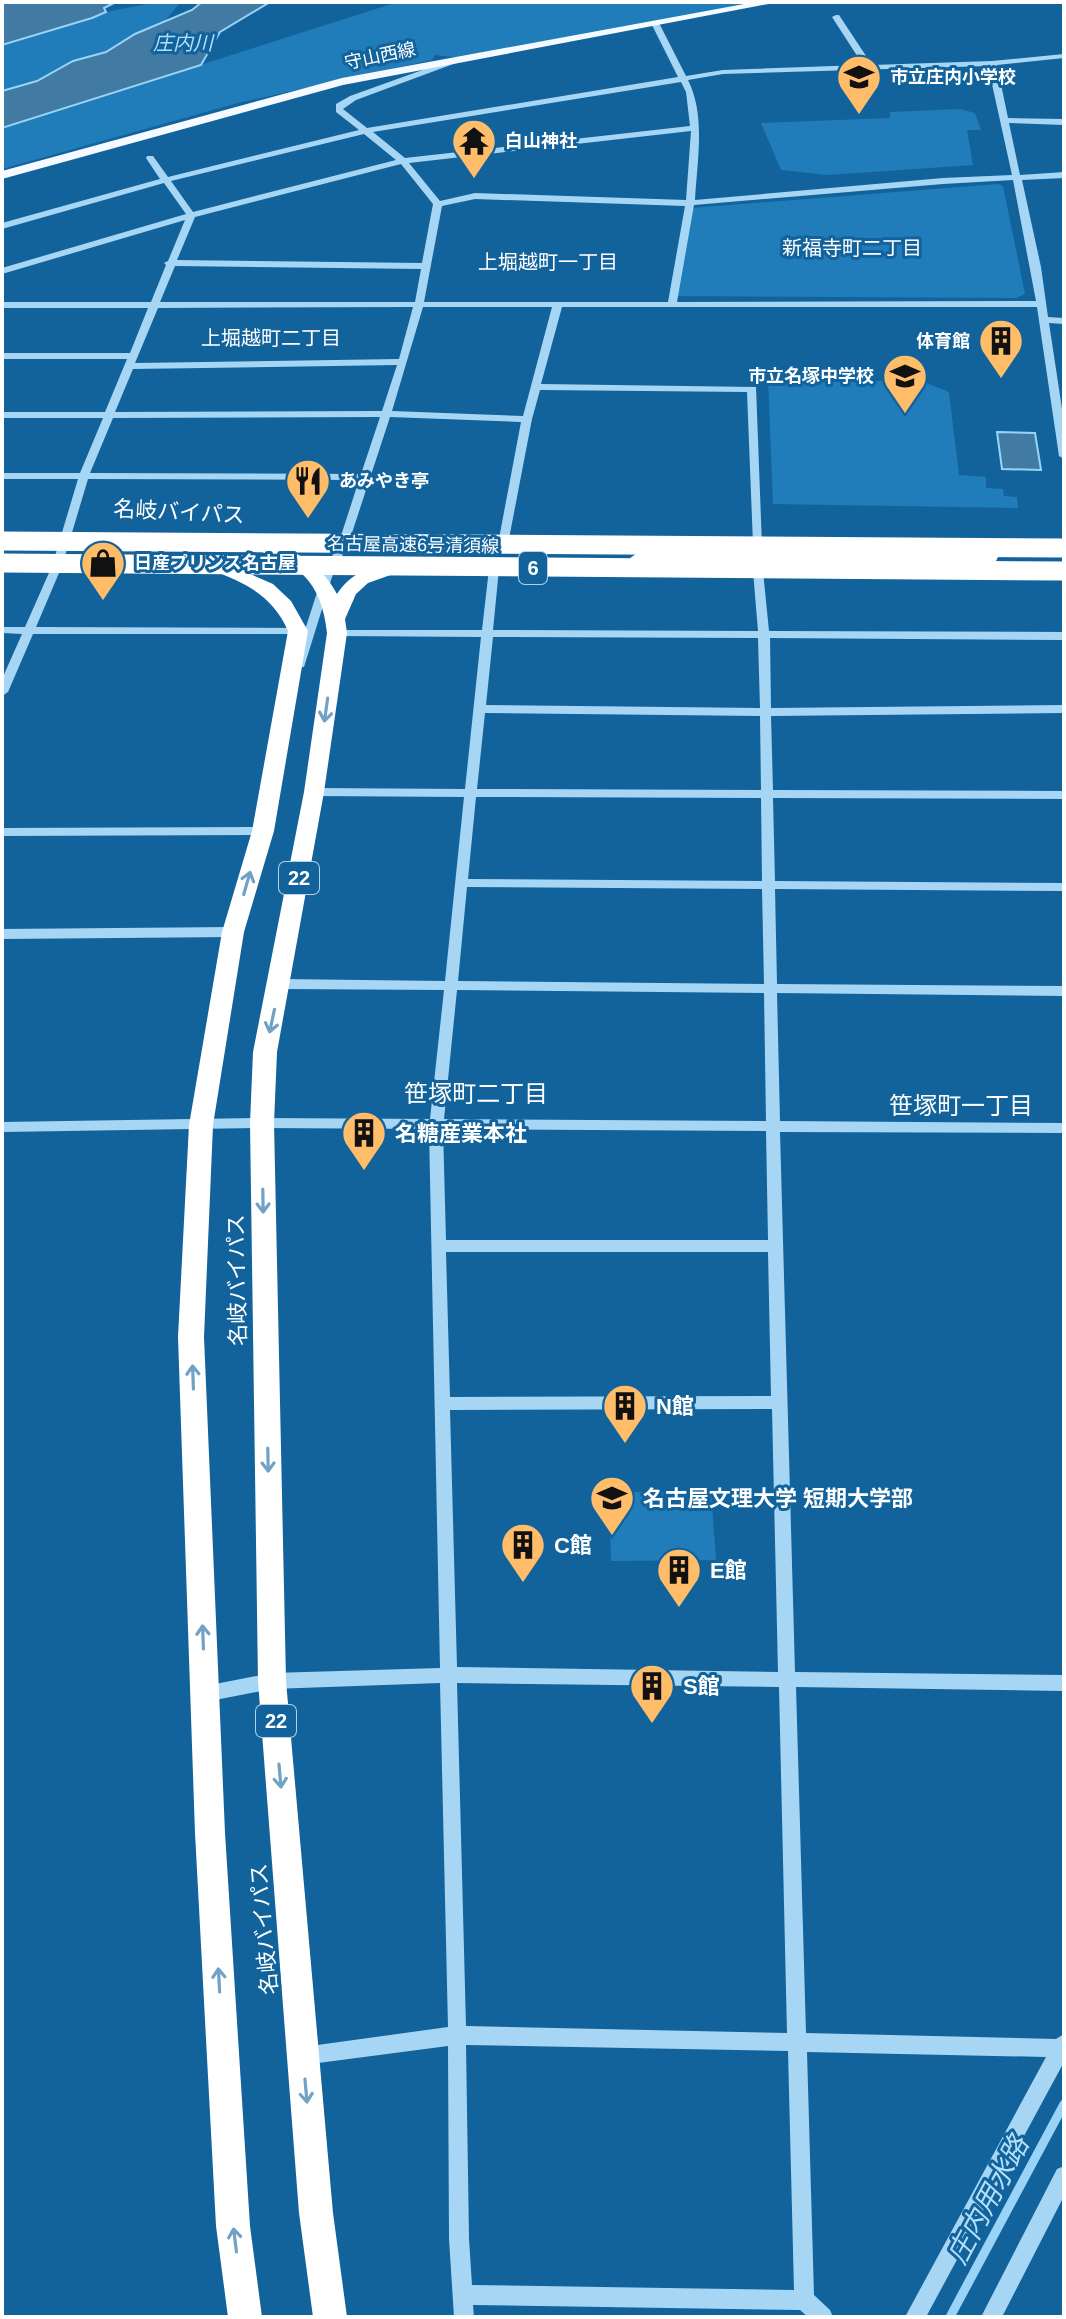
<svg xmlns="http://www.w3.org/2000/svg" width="1066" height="2319" viewBox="0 0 1066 2319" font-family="Arial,'Noto Sans JP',sans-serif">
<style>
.green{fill:#217db9}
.water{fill:#417aa2;stroke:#99d3f7;stroke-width:2}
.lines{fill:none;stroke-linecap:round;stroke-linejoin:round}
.stream{stroke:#99d3f7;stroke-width:9}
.minor{fill:#a7d6f4;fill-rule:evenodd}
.major{fill:#f4faff;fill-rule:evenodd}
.highway{fill:#fff;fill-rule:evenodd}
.highway-bridge{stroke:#fff;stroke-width:19}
.oneway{stroke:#71a1c4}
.labels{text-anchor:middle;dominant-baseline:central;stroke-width:6;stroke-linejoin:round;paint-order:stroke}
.far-street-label{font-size:18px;fill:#fff;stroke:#12639c}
.far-poi-label{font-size:18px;font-weight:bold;fill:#fff;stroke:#12639c;text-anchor:start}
.far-water-label{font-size:20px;font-style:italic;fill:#b3dffa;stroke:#12639c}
.far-neighbourhood-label{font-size:20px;fill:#fff;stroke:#12639c}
.shield{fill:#12639c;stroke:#b8d0e1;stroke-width:2}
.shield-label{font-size:20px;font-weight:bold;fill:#fff}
.street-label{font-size:22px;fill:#fff;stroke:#12639c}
.poi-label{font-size:22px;font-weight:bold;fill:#fff;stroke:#12639c;text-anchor:start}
.neighbourhood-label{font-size:24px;fill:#fff;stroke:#12639c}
.near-water-label{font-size:28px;font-style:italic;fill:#b3dffa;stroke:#12639c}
</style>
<rect width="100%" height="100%" fill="#12639c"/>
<path class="green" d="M157,2L180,3L164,22L135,34L106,52L73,61L37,81L2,91V45L106,12Z
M398,2H773L461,58L435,55L432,60L238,103L2,169V128Z
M960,109L975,113L981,130H967L973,165L828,175L781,170L761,123L890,118V112Z
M998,184L1003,186L1025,294L1016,298L677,296L691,208Z
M768,378L924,382L949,392L959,475L986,477V488L1003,489L1004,496L1017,497L1018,508L773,504Z
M609,1492H711L716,1560L611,1561Z"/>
<path class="water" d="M2,2H116L104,8L106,12L92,18L2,45Z
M202,2H270L220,32L201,65L2,128V91L37,81L73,61L106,52L135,34L192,10Z
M997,432L1035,433L1041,470L1002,469Z"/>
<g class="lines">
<path class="stream" d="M950,2317L1064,2104"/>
<path class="minor" d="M836,15H839L872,65L992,61L1064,54V58L997,65L1008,118L1064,119V125L1009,123L1020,175L1064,172V178L1022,180L1041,267L1048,317L1064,318V324L1049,323L1064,422V459L1059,456L1037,307H562L541,384L756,387L762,546L758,547L753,544L747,392L540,390L532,419L508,544L503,547L498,544L521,422L390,417L349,542L332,577L304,667H296L294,664L322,577L339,542L359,480L88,479L62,566L36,627L298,628L304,631L298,634H33L8,692L2,696V679L22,634L2,633V627H25L52,566L78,479H2V473H80L103,418H2V412H105L127,359H2V353H130L148,308H2V302H151L166,265L164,263L168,261L185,220L2,274V268L186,214L164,183L2,229V223L160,179L146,158L147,156H153L168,177L359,130L336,112V104L350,96L453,59H456V63L356,100L343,109L367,128L678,77L651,23L655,21L659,23L686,76L723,70L863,65L832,17ZM988,66L1012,175L943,178L695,200C697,161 706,116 688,80L723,74ZM681,82L686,92L690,126L405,158L373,132ZM691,131L686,200L475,193L440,201L409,163ZM364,134L396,160L193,212L171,181ZM401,164L433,204L422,263L177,260L195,217ZM1013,180L1036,301L677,302L694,205L943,184ZM475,199L685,206L668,302H424L442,206ZM175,266L421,269L415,302H160ZM413,307L399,359L135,363L158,308ZM423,307H552L523,416L392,411ZM397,365L382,411L115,412L133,369ZM380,417L361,474L90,473L113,418Z
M494,566L499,569L493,630L758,631L753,571L758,568L763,571L769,631L1064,632V640L770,638L771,708L1064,705V713L771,716L773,790L1064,791V799L773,798L775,881L1064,883V891L775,889L777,984L1064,986V996L777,993L780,1121L1064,1123V1133L780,1132L795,1672L1064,1675V1691L796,1687L806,2033L1056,2039L1064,2034V2062L926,2317H905L1046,2057L807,2052L814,2295L830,2310L833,2317H808L800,2310L473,2305L474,2317H454L449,2239L448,2046L303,2065L296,2063L294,2056L296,2049L303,2047L448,2027L440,1683L272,1689L205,1702L199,1700L197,1694L199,1688L205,1686L272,1673L440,1668L429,1129L262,1128L2,1132V1122L262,1118L430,1119L444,990L280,989L273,984L280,979L445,981L464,797L314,796L308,792L314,788L465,789L481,637L337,636L331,633L337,630H482L489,569ZM493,637L758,638L760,708L486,705ZM485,713L760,716L761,790L477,789ZM476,797L761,798L762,881L468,879ZM467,887L762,889L764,984L458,981ZM457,990L764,993L766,1121L444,1119ZM443,1129L766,1131L768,1240H446ZM446,1252H768L771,1396L450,1397ZM772,1409L778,1672L457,1667L450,1410ZM457,1683L779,1687L787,2033L466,2026ZM466,2045L788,2051L794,2290L472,2285L469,2239Z
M263,827L269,831L263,835L2,836V828Z
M233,927L239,932L233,937L2,939V929Z
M1064,2166V2196L1002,2317H981L1057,2169Z"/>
<path class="major" d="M755,2H779L343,85L2,179V171L342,78Z"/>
<path class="highway" d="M252,537C288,547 319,560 337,594C350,574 367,568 389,563L398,569L396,573L368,583L356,594L345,619L347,633L324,792L277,1052L274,1123L286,1681L333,2213L347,2317H313L299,2213L258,1681L250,1123L253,1052L304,792L327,633C321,578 296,561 245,547L243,543L245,539Z
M989,551L998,557L996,561L639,564L630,558L639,552Z
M218,560L273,584L291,601L308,631L274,831L244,932L213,1125L204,1337L225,1833L250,2226L262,2317H228L216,2226L195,1833L178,1337L189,1125L222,932L252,831L288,631C273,596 246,583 211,570L209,566Z"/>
<path class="highway-bridge" d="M2,541L1064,548
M2,563L1064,571"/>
</g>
<defs><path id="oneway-shaft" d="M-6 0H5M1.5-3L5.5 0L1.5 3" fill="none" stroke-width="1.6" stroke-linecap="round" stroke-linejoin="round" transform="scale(2)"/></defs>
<g class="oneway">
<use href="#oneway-shaft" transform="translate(326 710) rotate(98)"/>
<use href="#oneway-shaft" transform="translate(247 883) rotate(-74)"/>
<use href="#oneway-shaft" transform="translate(272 1021) rotate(102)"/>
<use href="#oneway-shaft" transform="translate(263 1201) rotate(89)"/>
<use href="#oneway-shaft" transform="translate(193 1377) rotate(-92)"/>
<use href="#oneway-shaft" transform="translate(268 1460) rotate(89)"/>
<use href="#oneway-shaft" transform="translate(203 1637) rotate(-92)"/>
<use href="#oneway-shaft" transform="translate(280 1776) rotate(85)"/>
<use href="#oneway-shaft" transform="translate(219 1980) rotate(-93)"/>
<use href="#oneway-shaft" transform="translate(306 2091) rotate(85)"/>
<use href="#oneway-shaft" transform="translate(235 2240) rotate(-97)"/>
</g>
<defs>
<g id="school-pin" transform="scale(2.3)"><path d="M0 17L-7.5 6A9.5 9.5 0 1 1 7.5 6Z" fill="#ffbd6a" stroke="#12639c"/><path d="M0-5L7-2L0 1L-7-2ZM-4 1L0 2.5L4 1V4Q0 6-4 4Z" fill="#111"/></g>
<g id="temple-pin" transform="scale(2.3)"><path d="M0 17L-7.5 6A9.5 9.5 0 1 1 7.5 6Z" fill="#ffbd6a" stroke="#12639c"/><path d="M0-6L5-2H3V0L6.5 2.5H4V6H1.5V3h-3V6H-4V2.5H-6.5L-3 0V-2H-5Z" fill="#111"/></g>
<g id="building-pin" transform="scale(2.3)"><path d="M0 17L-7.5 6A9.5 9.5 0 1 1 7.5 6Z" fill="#ffbd6a" stroke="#12639c"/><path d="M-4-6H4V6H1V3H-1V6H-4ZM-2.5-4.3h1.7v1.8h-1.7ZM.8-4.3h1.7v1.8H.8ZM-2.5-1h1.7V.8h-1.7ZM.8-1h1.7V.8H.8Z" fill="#111"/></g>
<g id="restaurant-pin" transform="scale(2.3)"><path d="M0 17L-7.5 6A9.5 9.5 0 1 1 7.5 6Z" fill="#ffbd6a" stroke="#12639c"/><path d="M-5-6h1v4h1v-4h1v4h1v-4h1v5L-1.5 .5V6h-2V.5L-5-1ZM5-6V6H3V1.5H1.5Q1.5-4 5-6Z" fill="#111"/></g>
<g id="shop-pin" transform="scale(2.3)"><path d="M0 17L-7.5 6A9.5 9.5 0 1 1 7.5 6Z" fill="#ffbd6a" stroke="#12639c"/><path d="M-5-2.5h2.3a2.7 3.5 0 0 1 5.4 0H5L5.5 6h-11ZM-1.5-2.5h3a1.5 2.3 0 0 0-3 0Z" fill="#111"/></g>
<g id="university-pin" transform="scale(2.3)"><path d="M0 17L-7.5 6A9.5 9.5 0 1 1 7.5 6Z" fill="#ffbd6a" stroke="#12639c"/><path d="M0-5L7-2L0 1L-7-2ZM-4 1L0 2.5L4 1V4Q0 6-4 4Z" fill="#111"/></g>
</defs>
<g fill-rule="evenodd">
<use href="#school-pin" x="859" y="77"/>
<use href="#temple-pin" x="474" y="141"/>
<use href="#building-pin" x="1001" y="341"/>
<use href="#school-pin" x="905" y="376"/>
<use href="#restaurant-pin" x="308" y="481"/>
<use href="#shop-pin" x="103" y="563"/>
<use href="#building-pin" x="364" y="1133"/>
<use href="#building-pin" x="625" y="1406"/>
<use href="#university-pin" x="612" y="1498"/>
<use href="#building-pin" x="523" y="1545"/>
<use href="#building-pin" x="679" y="1570"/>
<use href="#building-pin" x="652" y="1686"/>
</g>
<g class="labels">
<g class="far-street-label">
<text transform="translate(380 56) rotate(-12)">守山西線</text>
<text transform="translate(413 545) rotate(1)">名古屋高速6号清須線</text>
</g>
<g class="far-poi-label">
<text x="890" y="77">市立庄内小学校</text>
<text x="505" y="141">白山神社</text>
<text x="970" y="341" text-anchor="end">体育館</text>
<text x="874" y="376" text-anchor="end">市立名塚中学校</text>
<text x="339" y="481">あみやき亭</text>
<text x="134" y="563">日産プリンス名古屋</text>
</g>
<g class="far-water-label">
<text x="183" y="43">庄内川</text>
</g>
<g class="far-neighbourhood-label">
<text x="852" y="248">新福寺町二丁目</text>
<text x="548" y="262">上堀越町一丁目</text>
<text x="271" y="338">上堀越町二丁目</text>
</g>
<g class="shield">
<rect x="519" y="552" width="28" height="32" rx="6"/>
<rect x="279" y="862" width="40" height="32" rx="6"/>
<rect x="256" y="1705" width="40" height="32" rx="6"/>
</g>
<g class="shield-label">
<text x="533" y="568">6</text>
<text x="299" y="878">22</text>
<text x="276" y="1721">22</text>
</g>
<g class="street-label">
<text transform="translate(179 512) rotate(3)">名岐バイパス</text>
<text transform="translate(237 1280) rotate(-91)">名岐バイパス</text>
<text transform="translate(264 1929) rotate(-95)">名岐バイパス</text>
</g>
<g class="poi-label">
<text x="395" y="1133">名糖産業本社</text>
<text x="656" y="1406">N館</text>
<text x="643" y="1498">名古屋文理大学 短期大学部</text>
<text x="554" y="1545">C館</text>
<text x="710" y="1570">E館</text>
<text x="683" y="1686">S館</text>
</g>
<g class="neighbourhood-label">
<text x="476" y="1093">笹塚町二丁目</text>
<text x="961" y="1105">笹塚町一丁目</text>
</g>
<g class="near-water-label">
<text transform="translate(988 2200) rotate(-62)">庄内用水路</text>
</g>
</g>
<rect width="1066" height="2319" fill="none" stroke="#ffffff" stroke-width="8"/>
</svg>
